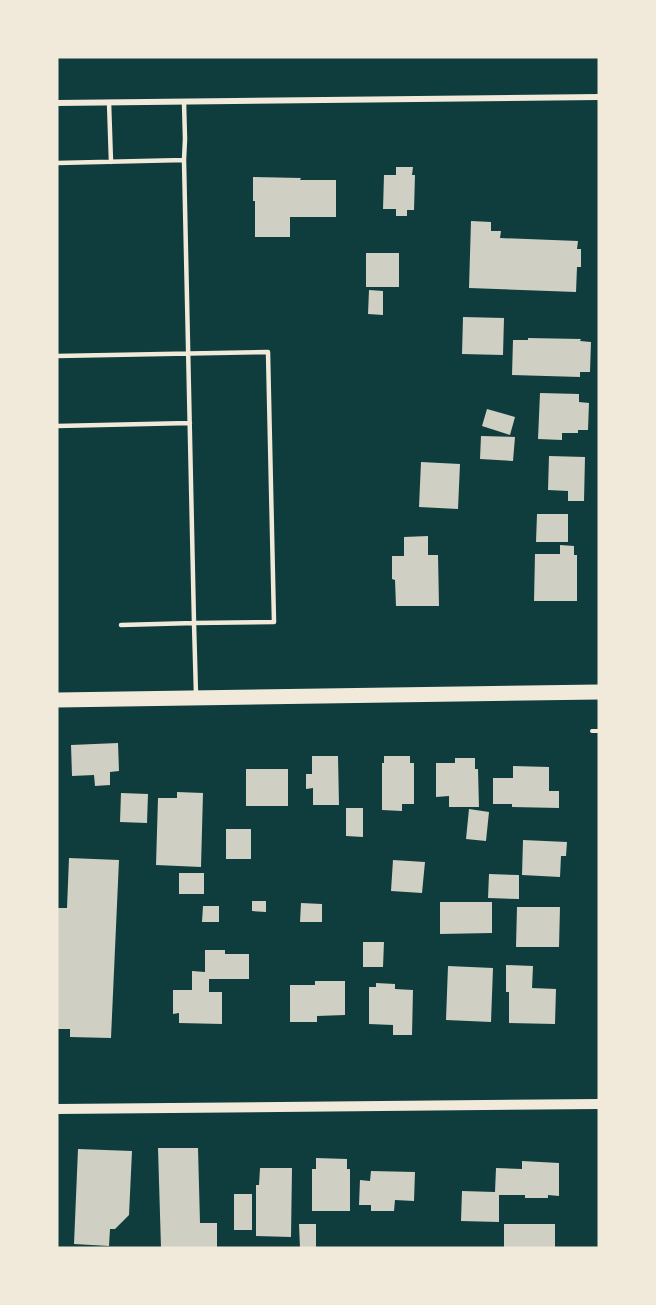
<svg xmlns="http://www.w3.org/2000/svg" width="656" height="1305" viewBox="0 0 656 1305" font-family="Signika,sans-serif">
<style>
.building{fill:#cfcfc3}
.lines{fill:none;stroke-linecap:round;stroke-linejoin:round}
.path{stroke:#f1e9da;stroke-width:4}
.service{stroke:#f1e9da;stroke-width:4.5}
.minor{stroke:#f1e9da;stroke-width:6}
.tertiary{stroke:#f1e9da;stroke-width:10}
.primary{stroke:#f1e9da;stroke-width:15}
</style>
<rect width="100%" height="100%" fill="#0f3d3e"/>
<path class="building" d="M396,167H413L412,175H415L414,210H407V216H396V209H383L384,175H396Z
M253,177L301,178L300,180H336V217H290V237H255V201H253Z
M471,221L491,222V231H501L500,238L578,241L577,249H581V267H577L576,292L469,288Z
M366,253H399V287H366Z
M369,290L383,291V315L368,314Z
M463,317L504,318L503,355L462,354Z
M528,338L581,339L580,341L591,342L590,372H580V377L512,375L513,340H528Z
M540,393L579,394V402L589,403L588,430H578V433H562V440L538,439Z
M487,409L515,417L510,435L482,426Z
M481,436L515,437L513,461L480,459Z
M549,456L585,457L584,501H568V491L548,490Z
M421,462L460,464L458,509L419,507Z
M537,514H568V542H536Z
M428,536V555H438L439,606H396L395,580L392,579V556H404V537Z
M560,545L574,546V555H577V601H534L535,554H560Z
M118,743L119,771L110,772V785L95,786L94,775L72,776L71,745Z
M312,756H338L339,805H313V788L306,789V774H312Z
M384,756H410V763H414V804H402V811L382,810V763H384Z
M455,758H475V769H478L479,807H449V796L436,797V763H455Z
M513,766L549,767V791H559V808L512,807V804H493V778H513Z
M246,769H288V806H246Z
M177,792L203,793L201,867L156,865L158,798H177Z
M121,793L148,794L147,823L120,822Z
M346,808H363V837L346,836Z
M469,809L489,812L486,841L466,839Z
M226,829H251V859H226Z
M523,840L567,842L566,856H561L560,877L522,875Z
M69,858L119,860L111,1038L70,1037V1029H57V908H67Z
M393,860L425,862L422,893L391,891Z
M179,873H204V894H179Z
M489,874L519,875V899L488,898Z
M252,901H266V912L252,911Z
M440,902H492V933L440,934Z
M301,903L322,904V922H300Z
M203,906H219V922H202Z
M517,907H560L559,947H516Z
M363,942H384L383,967H363Z
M205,950H225V954H249V979H209V992H222V1024L179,1023V1013L173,1014V990H192V971L205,972Z
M506,965L533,966L532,988L556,989L555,1024L509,1023V992H506Z
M448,966L493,968L491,1022L446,1020Z
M315,981H345V1015L317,1016V1022H290V985H315Z
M376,983L395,984V989L413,990L412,1035H393V1025L369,1024V987H376Z
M158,1148H198L200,1223H217V1247L161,1248Z
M78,1149L132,1151L129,1215L115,1229H110L109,1246L74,1244Z
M316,1158L347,1159V1169H350V1211H312V1169H316Z
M522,1161L559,1163V1196L548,1195V1198H525V1195H499V1222L461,1221L462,1191L495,1192L496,1168L522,1169Z
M260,1168H292L291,1237L256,1236V1185H259Z
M371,1171L415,1172L414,1201L395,1200L394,1211H371V1205H359L360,1180L370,1181Z
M234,1194H252V1230H234Z
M299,1224H316V1248H300Z
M504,1224H555V1248H504Z"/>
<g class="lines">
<path class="path" d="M592,731H599"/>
<path class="service" d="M109,102L111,162
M184,102L185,139L184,160
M57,163L184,160L194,623L121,625
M57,356L268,352L274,622L194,623L196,695
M57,426L190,423"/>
<path class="minor" d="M57,103L599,97"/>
<path class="tertiary" d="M57,1109L599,1104"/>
<path class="primary" d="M57,700L599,692"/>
</g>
<rect width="656" height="1305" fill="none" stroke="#f1e9da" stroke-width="117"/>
</svg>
